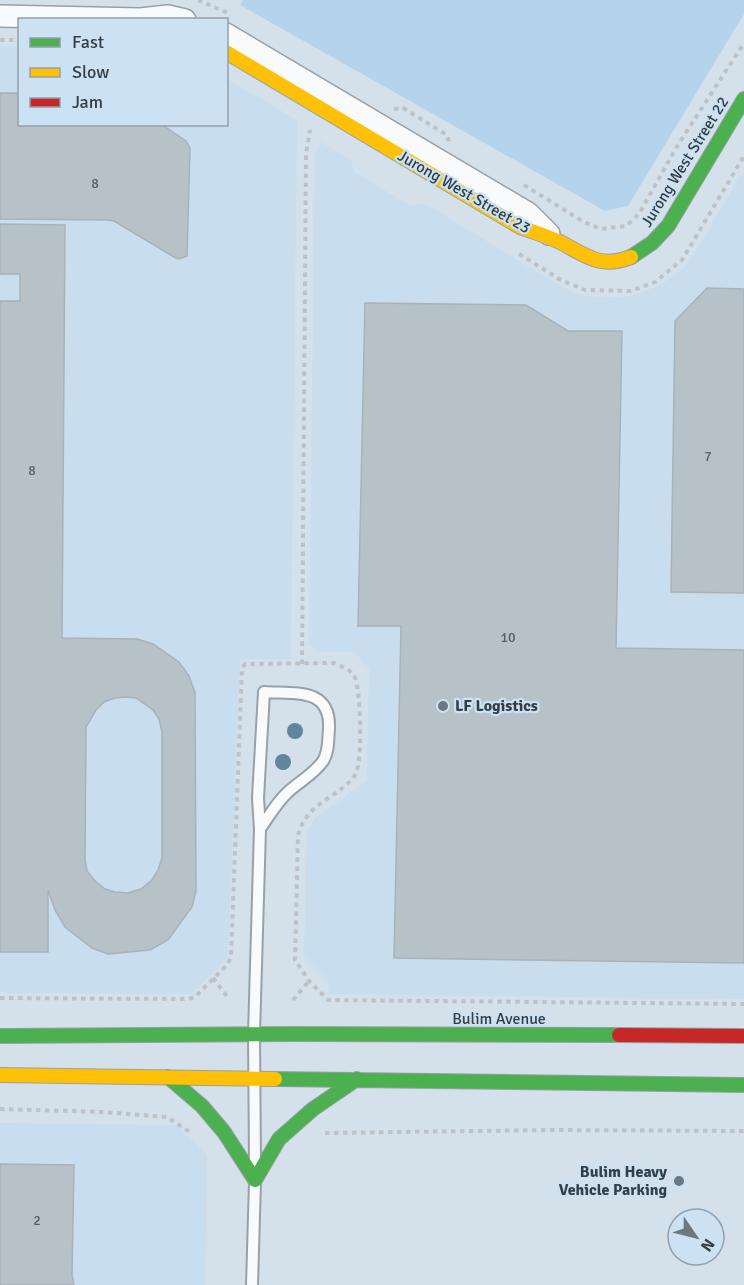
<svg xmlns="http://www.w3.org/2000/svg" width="744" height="1285" viewBox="0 0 744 1285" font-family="Signika,sans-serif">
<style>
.built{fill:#c8dded}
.green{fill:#b5d4ec}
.building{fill:#b7c1c8;stroke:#a8b2b8;stroke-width:1.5;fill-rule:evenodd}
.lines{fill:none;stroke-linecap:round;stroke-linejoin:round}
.lane-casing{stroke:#97a1a7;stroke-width:14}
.street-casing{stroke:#97a1a7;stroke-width:24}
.fast-casing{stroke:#97a1a7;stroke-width:16}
.slow-casing{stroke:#97a1a7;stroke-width:16}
.jam-casing{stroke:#97a1a7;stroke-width:16}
.path{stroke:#bec2c6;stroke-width:4;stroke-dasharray:4.5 4.5;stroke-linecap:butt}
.lane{stroke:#f9fafc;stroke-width:10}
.street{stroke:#f9fafc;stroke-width:21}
.fast{stroke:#4caf50;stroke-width:14}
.slow{stroke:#ffc107;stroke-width:14}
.jam{stroke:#c62828;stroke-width:14}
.tree{fill:#60869b}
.poi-dot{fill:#6d777f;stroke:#cce2f3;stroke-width:2}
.labels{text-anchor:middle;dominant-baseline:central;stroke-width:4.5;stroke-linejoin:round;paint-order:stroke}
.number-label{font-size:14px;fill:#565f66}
.street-label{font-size:16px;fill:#353e45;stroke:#cce2f3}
.poi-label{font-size:16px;font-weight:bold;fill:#353e45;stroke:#cce2f3;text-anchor:start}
</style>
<rect width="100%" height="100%" fill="#d5e1ea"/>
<path class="built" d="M0,46H19L20,124H226L227,79L297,120L291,659H240L228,958L191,994L9,993L0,991Z
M321,142L351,160L354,172L411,206L424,203L562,287L578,294L596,298L631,296L660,285L676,274L688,264L744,170V999L328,994L329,982L304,957L307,831L315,818L367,781L369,668L354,652H317L309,645L315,152Z
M0,1123L177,1125L207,1155L205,1285H0Z"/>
<path class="green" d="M243,0H744V14L628,206L605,211L240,5Z"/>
<path class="building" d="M0,93H20V124H161L186,141L190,148L187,256L179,259L174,257L114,221L107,220L0,219Z
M0,224L65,225L62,638L137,639L153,644L179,662L189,676L195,693L196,891L192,907L168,940L150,950L108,954L92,948L65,927L55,910L48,890V952H0V301H20V274H0ZM125,697L136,698L153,710L159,719L162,732V858L158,870L152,880L141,889L128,893L115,892L105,889L95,881L87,871L85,860L86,727L96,710L104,702L115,698Z
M707,288L744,289V593L671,592L675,321Z
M365,303L526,305L568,331H622L616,648L744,650V963L394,958L401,626H358Z
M0,1164L74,1165L72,1275L74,1285H0Z"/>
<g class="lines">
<g class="lane-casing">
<path id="lane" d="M255,1164L254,1034L260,829L258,798L264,692C295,694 331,687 329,729C328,739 329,752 323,761C315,773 299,782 288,792C277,802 269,816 260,829
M252,1285L255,1182"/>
</g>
<g class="street-casing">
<path id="street" d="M0,16L140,19L168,16L185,20
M226,34L528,213L549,234"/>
</g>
<g class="fast-casing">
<path id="fast" d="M631,257L652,243L668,226L744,99
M0,1036L293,1034L619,1035
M168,1077L202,1106L224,1132L255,1180L279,1139L313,1109L357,1079
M275,1079L744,1085"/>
</g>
<g class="slow-casing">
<path id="slow" d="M226,52L520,227C534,232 547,236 560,242C587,256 600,269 631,257
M0,1075L275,1079"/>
</g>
<g class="jam-casing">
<path id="jam" d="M619,1035L744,1036"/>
</g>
<path class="path" d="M198,0L230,14
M0,40H20
M394,109L403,108L447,135L449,142
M524,185L584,222L601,229L626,226L639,214L676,148L744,43
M519,254L561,280L585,290L631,291L655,282L682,260L744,156
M302,664L306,154L310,130
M213,978L229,999
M0,998L188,999L195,997L228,964L231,956L242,668L245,664L333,663C341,666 351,669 355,678C361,692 363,763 355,775C343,793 318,800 306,818C302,823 300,829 298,835L295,960L309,981L328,1000L744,1004
M293,1000L309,981
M0,1109L103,1112L167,1117L190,1132
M325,1133L551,1130L744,1131"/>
<use href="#lane" class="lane"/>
<use href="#street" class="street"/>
<use href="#fast" class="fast"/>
<use href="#slow" class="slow"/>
<use href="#jam" class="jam"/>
</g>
<g class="tree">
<circle cx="295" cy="731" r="8"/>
<circle cx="283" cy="762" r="8"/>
</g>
<g class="poi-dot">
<circle cx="443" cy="706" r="6"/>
<circle cx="679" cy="1181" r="6"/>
</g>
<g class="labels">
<g class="number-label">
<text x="95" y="183">8</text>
<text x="708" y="456">7</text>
<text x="32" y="470">8</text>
<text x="508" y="637">10</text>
<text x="37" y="1220">2</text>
</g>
<g class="street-label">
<text transform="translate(685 162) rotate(-58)">Jurong West Street 22</text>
<text transform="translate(464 192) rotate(30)">Jurong West Street 23</text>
<text x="499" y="1019">Bulim Avenue</text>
</g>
<g class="poi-label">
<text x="455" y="706">LF Logistics</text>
<text x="667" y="1172" text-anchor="end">Bulim Heavy<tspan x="667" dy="18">Vehicle Parking</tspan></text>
</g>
</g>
<rect x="18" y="18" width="210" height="108" fill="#cce2f3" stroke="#90a0ad" stroke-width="1.5"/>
<rect x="30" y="38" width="30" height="9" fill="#4caf50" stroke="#90a0ad" stroke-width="1.5"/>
<text x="72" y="48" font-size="18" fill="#353e45">Fast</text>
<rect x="30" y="68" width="30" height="9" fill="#ffc107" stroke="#90a0ad" stroke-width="1.5"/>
<text x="72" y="78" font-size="18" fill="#353e45">Slow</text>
<rect x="30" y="98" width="30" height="9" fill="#c62828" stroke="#90a0ad" stroke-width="1.5"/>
<text x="72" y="108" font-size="18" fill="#353e45">Jam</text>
<g transform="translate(696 1237) rotate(125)"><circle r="28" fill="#cce2f3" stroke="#90a0ad" stroke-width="1.5"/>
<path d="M0-4.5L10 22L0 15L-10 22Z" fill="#6d777f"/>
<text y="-9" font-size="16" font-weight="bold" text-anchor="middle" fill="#353e45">N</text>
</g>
</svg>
